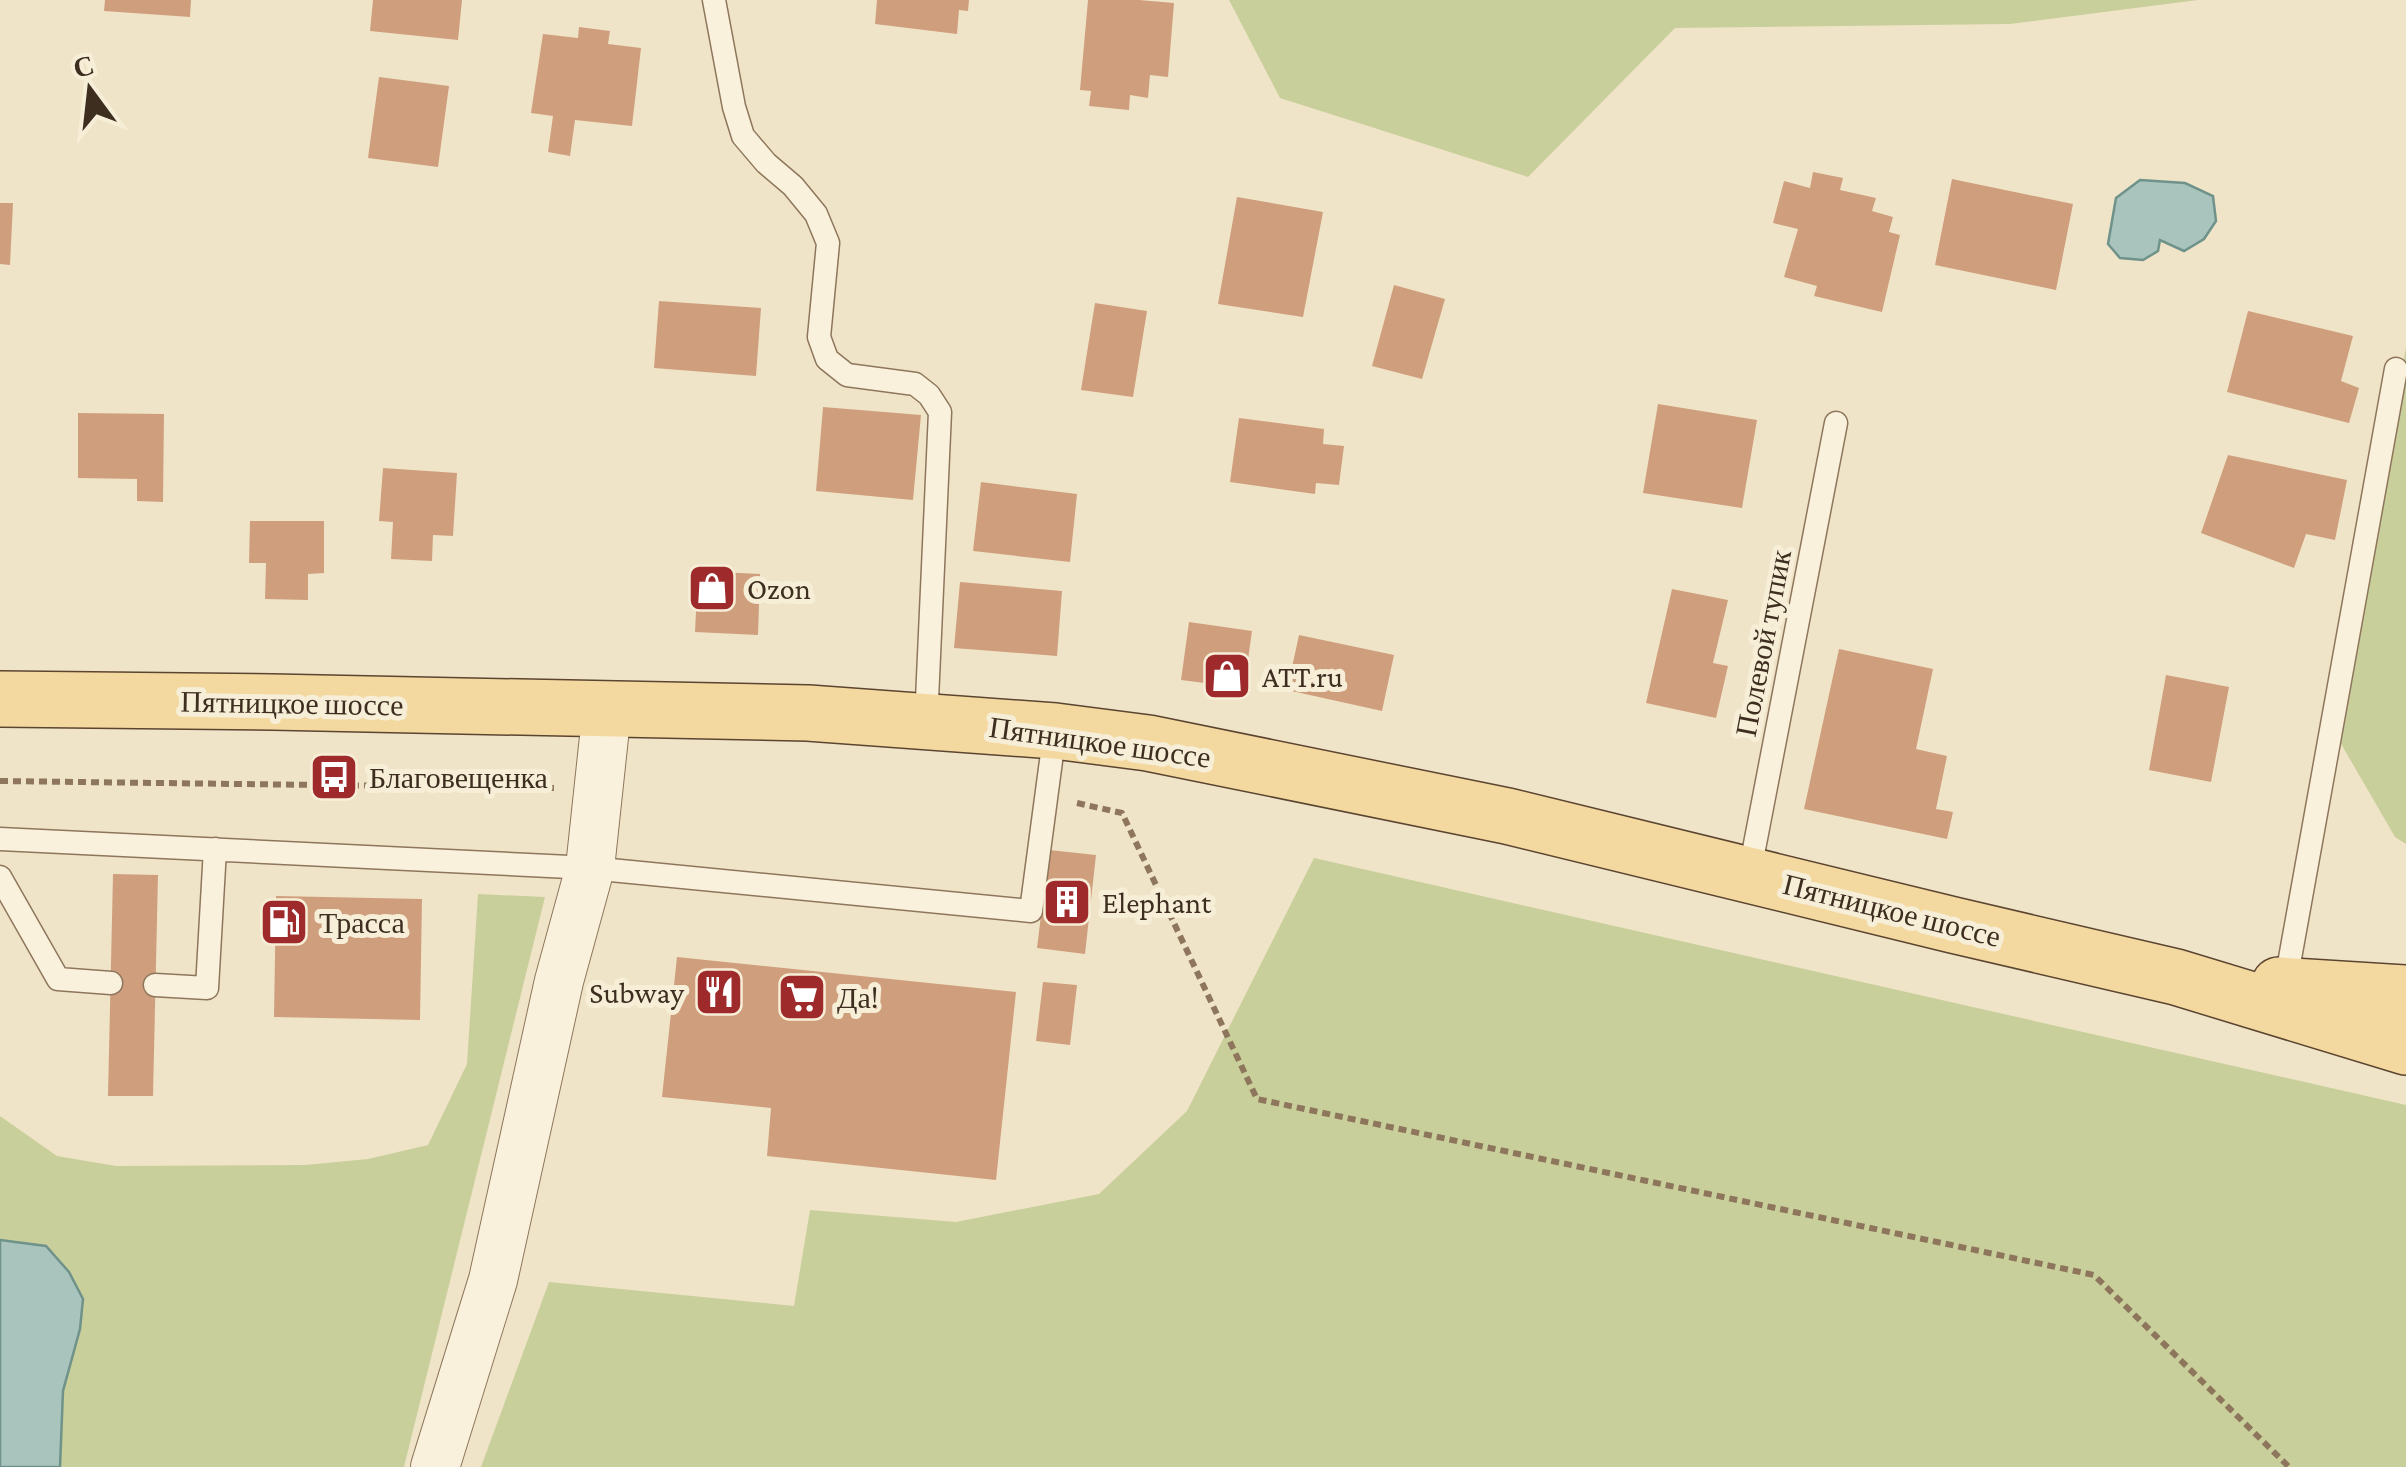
<svg xmlns="http://www.w3.org/2000/svg" width="2406" height="1467" viewBox="0 0 2406 1467" font-family="'Crimson Pro',serif">
<style>
.green{fill:#c9cf9b}
.water{fill:#a9c4bc;stroke:#6f938a;stroke-width:2.5}
.building{fill:#cf9f7d}
.lines{fill:none;stroke-linecap:round;stroke-linejoin:round}
.service-casing{stroke:#8d765c;stroke-width:25}
.minor-casing{stroke:#8d765c;stroke-width:50}
.primary-casing{stroke:#5b4430;stroke-width:58}
.path{stroke:#8d765c;stroke-width:6;stroke-dasharray:8 5;stroke-linecap:butt}
.service{stroke:#faf1dc;stroke-width:22}
.minor{stroke:#faf1dc;stroke-width:48}
.primary{stroke:#f3d9a0;stroke-width:55}
.labels{text-anchor:middle;dominant-baseline:central;stroke-width:10;stroke-linejoin:round;paint-order:stroke}
.poi-label{font-size:30px;fill:#3d2e20;stroke:#f7eed8;text-anchor:start}
.street-label{font-size:30px;fill:#3d2e20;stroke:#f7eed8}
</style>
<rect width="100%" height="100%" fill="#f0e4c8"/>
<path class="green" d="M1229,0H2198L2010,24L1675,28L1528,177L1280,98Z
M2406,347V844L2395,837L2340,742Z
M1314,858L2406,1105V1467H481L549,1282L794,1306L810,1210L956,1222L1099,1194L1187,1111Z
M478,894L545,897L404,1467H60L63,1391L80,1329L46,1247L0,1240V1116L57,1156L116,1166L305,1165L368,1159L428,1145L467,1064Z"/>
<path class="water" d="M2140,180L2185,183L2213,196L2216,221L2204,239L2184,251L2160,240L2158,251L2143,260L2120,258L2108,244L2116,198Z
M0,1240L46,1246L69,1272L83,1299L80,1329L63,1391L60,1467H0Z"/>
<path class="building" d="M105,0H191L190,17L104,11Z
M373,0H462L458,40L370,31Z
M877,0H969L968,11L959,10L957,34L875,24Z
M1088,0H1139L1174,3L1168,77L1150,75L1148,98L1130,95L1129,110L1089,106L1091,91L1080,90Z
M579,27L610,31L608,44L641,48L632,126L575,120L570,156L548,152L553,116L531,113L543,34L578,38Z
M379,77L449,86L438,167L368,158Z
M1813,172L1843,178L1840,190L1876,198L1872,211L1893,217L1889,232L1900,235L1882,312L1814,296L1817,286L1784,277L1798,229L1773,223L1784,181L1810,188Z
M1952,179L2073,204L2056,290L1935,265Z
M1237,197L1323,212L1303,317L1218,304Z
M0,203H13L10,265L0,264Z
M1394,285L1445,299L1422,379L1372,366Z
M659,301L761,308L756,376L654,368Z
M1095,303L1147,311L1133,397L1081,390Z
M2248,311L2353,336L2341,381L2359,388L2349,423L2227,392Z
M1658,404L1757,420L1742,508L1643,493Z
M823,407L921,415L913,500L816,491Z
M78,413L164,414L163,502L137,501V479L78,478Z
M1239,418L1324,429L1323,444L1344,446L1339,485L1316,483L1315,494L1230,482Z
M2228,455L2347,480L2335,540L2306,534L2294,568L2201,533Z
M383,468L457,473L453,536L433,535L432,561L391,559L393,522L379,521Z
M981,482L1077,494L1070,562L973,551Z
M250,521H324V573L308,574V600L265,599L266,563H249Z
M698,571L760,574L758,635L695,632Z
M960,582L1062,591L1057,656L954,648Z
M1672,589L1728,600L1713,663L1728,666L1716,718L1646,703Z
M1189,622L1252,631L1244,688L1181,680Z
M1299,635L1394,655L1382,711L1287,690Z
M1839,649L1933,669L1916,749L1947,756L1936,809L1953,812L1947,839L1804,809Z
M2166,675L2229,687L2211,782L2149,770Z
M1049,850L1096,855L1085,954L1037,948Z
M113,874L158,875L153,1096H108Z
M276,896L422,899L420,1020L274,1017Z
M677,957L1016,992L996,1180L767,1156L771,1108L662,1097Z
M1043,982L1077,985L1070,1045L1036,1041Z"/>
<g class="lines">
<g class="service-casing">
<path id="service" d="M714,0L734,107L743,136L766,163L793,186L816,214L828,243L819,337L827,359L847,375L915,384L929,395L940,412L926,722
M0,839L590,868L1031,911L1055,731
M1749,875L1836,423
M0,877L58,979L111,983
M155,985L207,988L215,849
M2285,986L2396,369"/>
</g>
<g class="minor-casing">
<path id="minor" d="M435,1467L493,1280L559,981L590,868L607,709"/>
</g>
<g class="primary-casing">
<path id="primary" d="M0,699L272,702L808,713L1055,731L1148,743L1507,816L1953,925L2176,977L2406,1047
M2279,985L2406,993"/>
</g>
<path class="path" d="M0,781L557,788
M1077,803L1122,813L1257,1099L2094,1275L2289,1467"/>
<use href="#service" class="service"/>
<use href="#minor" class="minor"/>
<use href="#primary" class="primary"/>
</g>
<defs>
<g id="shop-square" transform="scale(2.5)"><rect x="-9" y="-9" width="18" height="18" rx="4" fill="#9e2a2b" stroke="#f7eed8"/><path d="M-5-2.5h2.3a2.7 3.5 0 0 1 5.4 0H5L5.5 6h-11ZM-1.5-2.5h3a1.5 2.3 0 0 0-3 0Z" fill="#fff"/></g>
<g id="bus-square" transform="scale(2.5)"><rect x="-9" y="-9" width="18" height="18" rx="4" fill="#9e2a2b" stroke="#f7eed8"/><path d="M-5-6H5V4H4V6H2V4H-2V6H-4V4H-5ZM-3.5-4V0h7V-4ZM-3.5 1.2v1.5H-2V1.2ZM2 1.2v1.5H3.5V1.2Z" fill="#fff"/></g>
<g id="building-square" transform="scale(2.5)"><rect x="-9" y="-9" width="18" height="18" rx="4" fill="#9e2a2b" stroke="#f7eed8"/><path d="M-4-6H4V6H1V3H-1V6H-4ZM-2.5-4.3h1.7v1.8h-1.7ZM.8-4.3h1.7v1.8H.8ZM-2.5-1h1.7V.8h-1.7ZM.8-1h1.7V.8H.8Z" fill="#fff"/></g>
<g id="fuel-square" transform="scale(2.5)"><rect x="-9" y="-9" width="18" height="18" rx="4" fill="#9e2a2b" stroke="#f7eed8"/><path d="M-5.5-6h7V0h2V4h1.3V-2.5L3-4.5l.8-.8L6-3V5H2.5V1h-1V6h-7ZM-4.2-4.7v3.2H.2V-4.7Z" fill="#fff"/></g>
<g id="restaurant-square" transform="scale(2.5)"><rect x="-9" y="-9" width="18" height="18" rx="4" fill="#9e2a2b" stroke="#f7eed8"/><path d="M-5-6h1v4h1v-4h1v4h1v-4h1v5L-1.5 .5V6h-2V.5L-5-1ZM5-6V6H3V1.5H1.5Q1.5-4 5-6Z" fill="#fff"/></g>
<g id="supermarket-square" transform="scale(2.5)"><rect x="-9" y="-9" width="18" height="18" rx="4" fill="#9e2a2b" stroke="#f7eed8"/><path d="M-6-5.5h2.5l.6 2H6L4.5 2H-2.5L-4.4-4H-6ZM-1.5 3.2a1.3 1.3 0 1 0 .1 0ZM3 3.2a1.3 1.3 0 1 0 .1 0Z" fill="#fff"/></g>
</defs>
<g fill-rule="evenodd">
<use href="#shop-square" x="712" y="588"/>
<use href="#shop-square" x="1227" y="676"/>
<use href="#bus-square" x="334" y="777"/>
<use href="#building-square" x="1067" y="902"/>
<use href="#fuel-square" x="284" y="922"/>
<use href="#restaurant-square" x="719" y="992"/>
<use href="#supermarket-square" x="802" y="997"/>
</g>
<g class="labels">
<g class="poi-label">
<text x="747" y="588">Ozon</text>
<text x="1262" y="676">ATT.ru</text>
<text x="369" y="777">Благовещенка</text>
<text x="1102" y="902">Elephant</text>
<text x="319" y="922">Трасса</text>
<text x="684" y="992" text-anchor="end">Subway</text>
<text x="837" y="997">Да!</text>
</g>
<g class="street-label">
<text transform="translate(1763 643) rotate(-79)">Полевой тупик</text>
<text transform="translate(292 703) rotate(1)">Пятницкое шоссе</text>
<text transform="translate(1100 742) rotate(8)">Пятницкое шоссе</text>
<text transform="translate(1892 910) rotate(14)">Пятницкое шоссе</text>
</g>
</g>
<g transform="translate(90 90) rotate(345)" stroke="#f7eed8" stroke-width="8" paint-order="stroke">
<path d="M0-8L18 38L0 25L-18 38Z" fill="#3d2e20"/>
<text y="-15" font-size="28" font-weight="bold" text-anchor="middle" fill="#3d2e20">С</text>
</g>
</svg>
